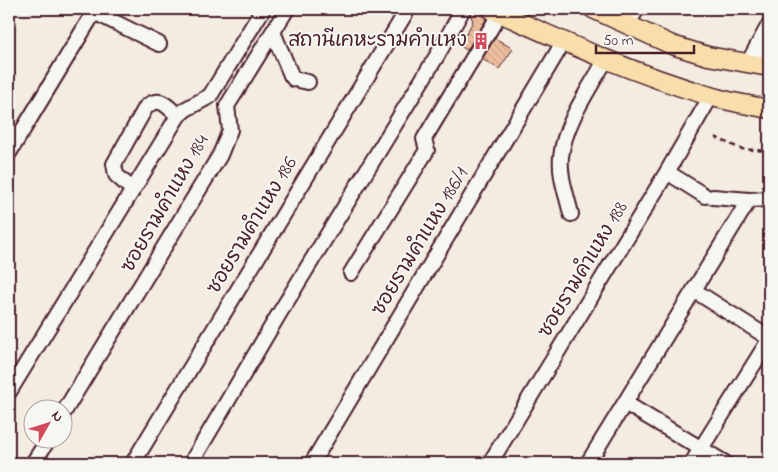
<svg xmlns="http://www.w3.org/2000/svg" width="778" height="472" viewBox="0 0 778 472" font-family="'Indie Flower','Playpen Sans Thai',sans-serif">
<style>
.building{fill:url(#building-back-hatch);stroke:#4a1f2b}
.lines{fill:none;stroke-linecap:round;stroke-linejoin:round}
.minor-casing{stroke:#4a1f2b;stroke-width:18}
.major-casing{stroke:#4a1f2b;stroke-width:21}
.path{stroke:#4a1f2b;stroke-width:2.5;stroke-dasharray:5 4;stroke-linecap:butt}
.minor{stroke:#f6f6f2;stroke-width:14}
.major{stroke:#f8deab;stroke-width:18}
.labels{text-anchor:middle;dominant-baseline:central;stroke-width:4;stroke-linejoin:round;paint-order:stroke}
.poi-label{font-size:20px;fill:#4a1f2b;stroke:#f6f6f2;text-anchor:end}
.street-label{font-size:20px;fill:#4a1f2b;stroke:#f6f6f2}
</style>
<defs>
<pattern id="building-back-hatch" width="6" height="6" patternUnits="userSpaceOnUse" patternTransform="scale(1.25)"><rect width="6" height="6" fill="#eebf9e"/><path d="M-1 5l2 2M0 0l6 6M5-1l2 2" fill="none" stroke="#cea488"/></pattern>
</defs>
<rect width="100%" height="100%" fill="#f4ebe1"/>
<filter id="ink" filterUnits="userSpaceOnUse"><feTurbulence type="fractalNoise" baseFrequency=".02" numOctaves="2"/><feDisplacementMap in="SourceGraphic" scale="10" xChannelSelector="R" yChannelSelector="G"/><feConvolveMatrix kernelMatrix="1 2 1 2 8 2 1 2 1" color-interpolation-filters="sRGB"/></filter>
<g filter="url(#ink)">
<path class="building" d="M472,9H481L486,20L467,50L460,46L473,21L470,14Z
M495,38L513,49L499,69L482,59Z"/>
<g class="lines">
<g class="minor-casing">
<path id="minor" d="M94,12L159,44
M627,25L637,9
M273,32L291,75L294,79L308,82
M748,63L769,25
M759,66L769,47
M9,153L96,9
M667,172L705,196
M133,190L116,175L114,164L146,107C160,95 167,106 178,116
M713,197L749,200L769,199
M571,214C567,196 559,176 561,157C564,124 590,88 606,59
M351,273L427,150L424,139L500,13
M695,291L769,338
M9,392L178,116L186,109L210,96L263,9
M625,403L725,463
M62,415L220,155L230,130L227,106L287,9
M33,463L48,440
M133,463L408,9
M191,463L279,314L438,54L463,9
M312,463L564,41
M490,463L667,172L711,96
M588,463L749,200
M692,463L769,340"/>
</g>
<g class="major-casing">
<path id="major" d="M491,9C562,41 634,74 710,96C729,102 749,105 769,109
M593,9L672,45L708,56L769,67"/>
</g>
<path class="path" d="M715,137L741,149L769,151"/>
<use href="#minor" class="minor"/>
<use href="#major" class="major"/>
</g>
</g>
<defs>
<g id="building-bare" transform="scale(1.35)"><path d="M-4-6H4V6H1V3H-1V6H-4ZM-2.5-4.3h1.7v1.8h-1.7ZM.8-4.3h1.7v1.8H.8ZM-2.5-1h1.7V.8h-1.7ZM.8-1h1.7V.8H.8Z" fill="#d1495b" stroke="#f6f6f2" stroke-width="2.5" paint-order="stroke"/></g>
</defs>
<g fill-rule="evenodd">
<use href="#building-bare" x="481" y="41"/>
</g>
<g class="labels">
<g class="poi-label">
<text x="467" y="41">สถานีเคหะรามคำแหง</text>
</g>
<g class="street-label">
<text transform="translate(166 204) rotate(-60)">ซอยรามคำแหง 184</text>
<text transform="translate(253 226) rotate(-59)">ซอยรามคำแหง 186</text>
<text transform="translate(421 242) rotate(-59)">ซอยรามคำแหง 186/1</text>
<text transform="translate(584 270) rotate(-59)">ซอยรามคำแหง 188</text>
</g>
</g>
<rect width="778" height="472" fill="none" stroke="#f6f6f2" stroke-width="30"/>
<rect x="15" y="15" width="748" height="442" fill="none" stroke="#4a1f2b" stroke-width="2" filter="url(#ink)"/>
<g transform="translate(48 424) rotate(51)"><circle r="24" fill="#f6f6f2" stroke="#b1a0a2"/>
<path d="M0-4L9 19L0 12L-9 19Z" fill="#d1495b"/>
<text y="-8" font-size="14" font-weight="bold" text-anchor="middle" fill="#4a1f2b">N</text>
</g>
<path d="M596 45v8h98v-8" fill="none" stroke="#4a1f2b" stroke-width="2.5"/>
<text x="603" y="45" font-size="15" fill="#4a1f2b" stroke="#f6f6f2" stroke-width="4" paint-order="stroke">50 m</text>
</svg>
